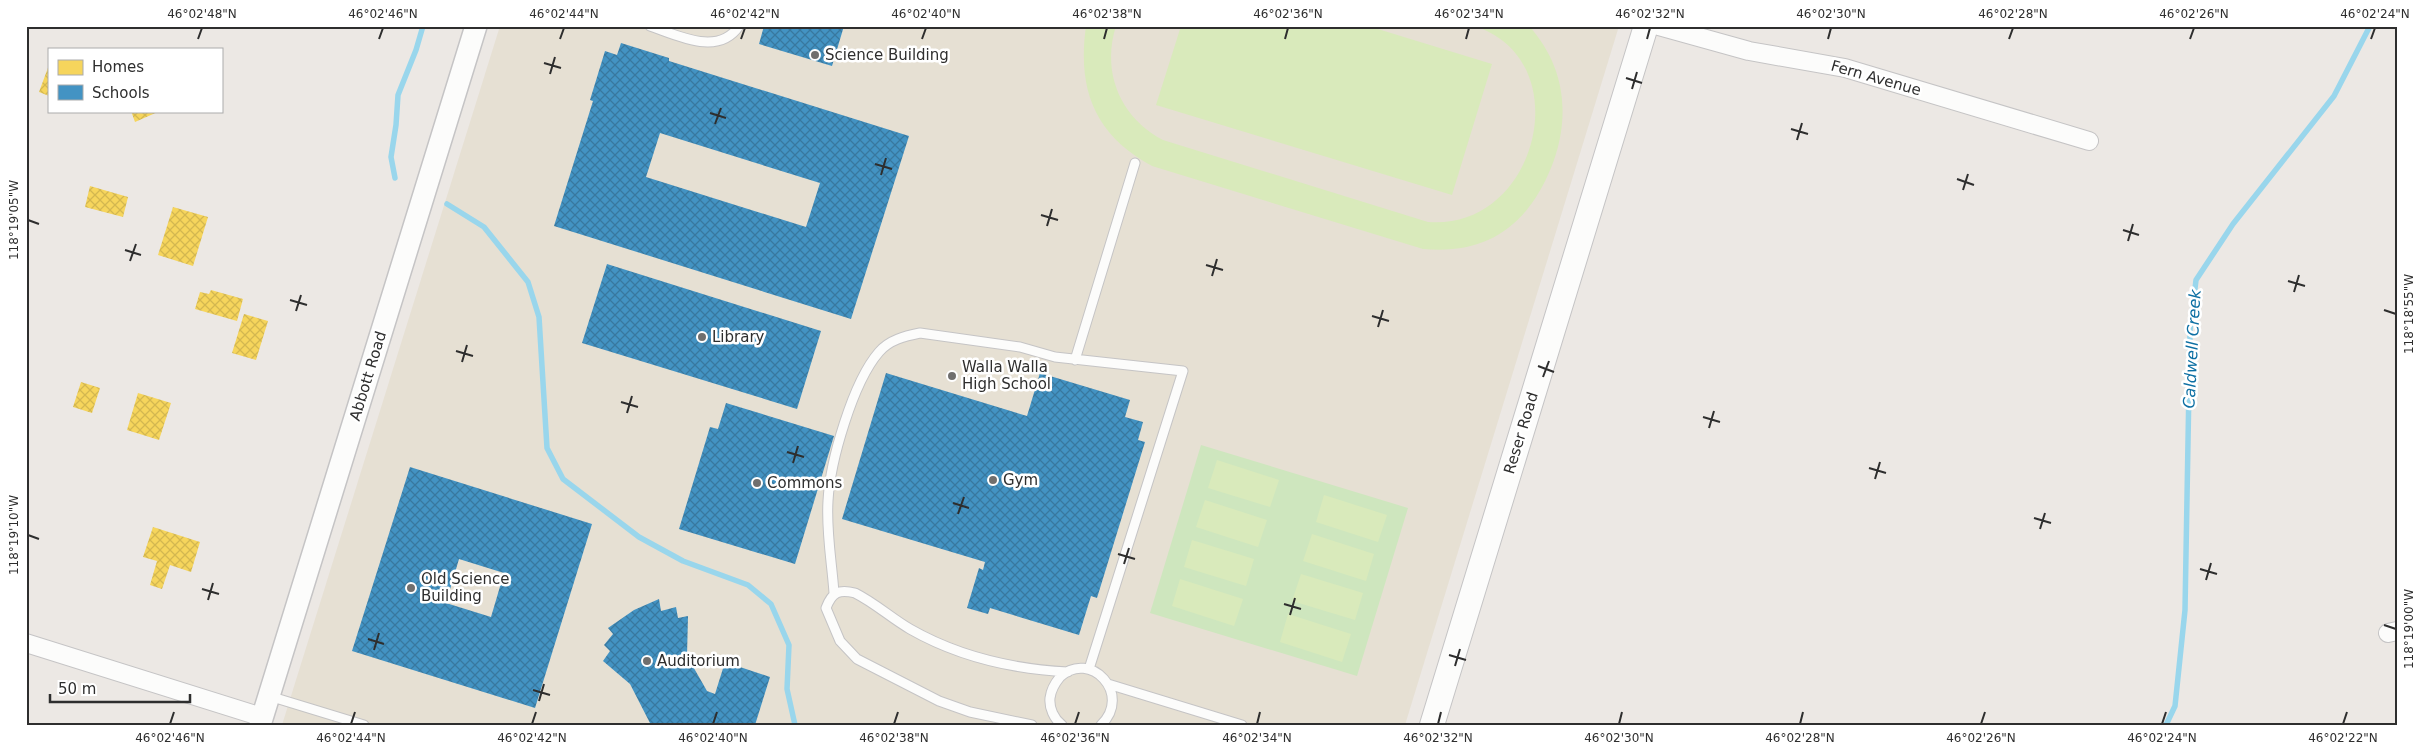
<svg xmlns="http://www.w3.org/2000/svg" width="2423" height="751" viewBox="0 0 2423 751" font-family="'DejaVu Sans',sans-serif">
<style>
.education{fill:#e6e0d3}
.grass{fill:#cee6be}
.pitch{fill:#d9eabb}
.homes{fill:url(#homes-cross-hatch)}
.schools{fill:url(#schools-cross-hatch);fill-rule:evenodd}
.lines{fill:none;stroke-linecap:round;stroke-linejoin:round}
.stream{stroke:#99d6ec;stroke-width:5.5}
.service-casing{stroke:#c5c4c5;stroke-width:11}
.minor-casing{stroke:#c5c4c5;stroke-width:20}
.tertiary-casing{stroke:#c5c4c5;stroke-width:24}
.secondary-casing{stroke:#c5c4c5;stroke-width:26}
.service{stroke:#fcfcfb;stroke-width:9}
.minor{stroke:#fcfcfb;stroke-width:18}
.tertiary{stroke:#fcfcfb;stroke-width:21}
.secondary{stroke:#fcfcfb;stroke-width:24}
.ticks{fill:none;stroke:#2e2e2e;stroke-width:2}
.poi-dot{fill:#706f6e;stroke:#fff;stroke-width:2}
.labels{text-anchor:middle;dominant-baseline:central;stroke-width:5;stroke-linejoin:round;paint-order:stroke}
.poi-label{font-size:15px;fill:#2e2e2e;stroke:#fff;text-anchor:start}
.street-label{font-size:15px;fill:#2e2e2e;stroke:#fff}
.water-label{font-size:16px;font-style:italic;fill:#0d6fa3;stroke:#fff}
.neatline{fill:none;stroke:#2e2e2e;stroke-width:2}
.ticks-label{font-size:12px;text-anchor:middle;fill:#2e2e2e}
</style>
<defs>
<pattern id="homes-cross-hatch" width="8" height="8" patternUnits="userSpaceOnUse" patternTransform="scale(1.25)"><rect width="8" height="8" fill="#f6d55c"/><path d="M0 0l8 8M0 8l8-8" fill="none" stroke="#d3b750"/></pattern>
<pattern id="schools-cross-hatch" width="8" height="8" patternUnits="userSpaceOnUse" patternTransform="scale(1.25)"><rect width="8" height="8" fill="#4393c3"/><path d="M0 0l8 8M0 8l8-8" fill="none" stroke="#38789f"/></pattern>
</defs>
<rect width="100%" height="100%" fill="#ece8e4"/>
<path class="education" d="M500,26H1619L1405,725H282Z"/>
<path class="grass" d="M1201,445L1408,508L1357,676L1150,613Z"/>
<path class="pitch" d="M1086,26H1116C1101,73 1121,118 1163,140L1428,222C1538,231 1580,59 1474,26H1529C1566,67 1571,118 1551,168C1527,226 1487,255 1423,249L1152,166C1095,135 1077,90 1086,26Z
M1181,26H1368L1492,64L1452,195L1156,105Z
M1217,460L1279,480L1270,507L1208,488Z
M1324,495L1387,515L1378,542L1316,522Z
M1205,500L1267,520L1258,547L1196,527Z
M1312,534L1374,554L1366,581L1303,561Z
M1192,540L1254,559L1246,586L1184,567Z
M1301,574L1363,593L1355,620L1292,601Z
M1180,579L1243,599L1234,626L1172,606Z
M1288,614L1351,634L1342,662L1280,642Z"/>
<path class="homes" d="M49,65V96L39,92Z
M131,111H160L135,122Z
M90,186L128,197L123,217L85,207Z
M173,207L208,217L193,266L158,255Z
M211,290L243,299L237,321L195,309L200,292L209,294Z
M244,314L268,321L256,360L232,353Z
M81,382L100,388L92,413L73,407Z
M138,393L171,403L159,440L127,430Z
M153,527L200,542L191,572L170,565L162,589L150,585L157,561L143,557Z"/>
<path class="schools" d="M764,26H844L832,66L759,44Z
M621,43L669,58V61L909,136L851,319L554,226L593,101L590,100L605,51L617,55ZM660,133L820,183L806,227L646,177Z
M607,264L821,331L797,409L582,343Z
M886,373L1027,416L1040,373L1130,400L1125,417L1143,422L1138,440L1145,442L1097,598L1091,596L1079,635L990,608L988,614L967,608L979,568L983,570L985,562L842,519Z
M726,403L834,436L795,564L679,529L710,427L718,429Z
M410,467L592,524L535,708L352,651ZM459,559L504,573L491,617L446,603Z
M659,599L661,611L676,607L678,618L688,616L687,656L707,691L715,694L725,662L770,677L755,725H651L630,684L603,661L610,651L604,645L613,634L608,628L634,610Z"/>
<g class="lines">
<path class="stream" d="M395,178L391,157L396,125L398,95L416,50L423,26
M447,204L484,227L528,282L539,317L547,448L563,479L639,537L683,561L748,585L771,604L789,645L787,689L795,725
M2166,725L2175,706L2185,610L2190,330L2196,280L2233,224L2334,96L2370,26"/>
<g class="service-casing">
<path id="service" d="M650,26C677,35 718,57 739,26
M1075,360L1135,163
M834,593C832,563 826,532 828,501C830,461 853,382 879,352C889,340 905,336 920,333L1020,347L1055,357L1183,371L1089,669
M1108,684L1242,725
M269,696L364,725
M1032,725L970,712L939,701L857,659L840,641L826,608C832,592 839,589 855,593C875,603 891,618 910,629C959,657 1011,669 1068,672
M1062,725C1054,719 1049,708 1050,698C1051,690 1055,683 1060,677C1090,649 1133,694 1101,725"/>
</g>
<g class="minor-casing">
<path id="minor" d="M1659,26L1749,51L1845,68L2089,141
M2388,633L2397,631
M26,643L262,717"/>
</g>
<g class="tertiary-casing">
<path id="tertiary" d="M260,725L476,26"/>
</g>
<g class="secondary-casing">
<path id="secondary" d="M1432,725L1646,26"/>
</g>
<use href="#service" class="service"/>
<use href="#minor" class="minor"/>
<use href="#tertiary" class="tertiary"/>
<use href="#secondary" class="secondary"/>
</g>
<path class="ticks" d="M198,39L202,28M379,39L383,28M560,39L564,28M741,39L745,28M922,39L926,28M1104,39L1107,28M1285,39L1288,28M1466,39L1469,28M1647,39L1650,28M1828,39L1831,28M2009,39L2013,28M2190,39L2194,28M2371,39L2375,28M544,63L561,68M550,74L555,57M1626,78L1642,83M1632,89L1637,72M710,113L726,118M715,124L721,108M1791,129L1808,134M1797,140L1802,123M875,164L892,169M881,175L886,158M1957,179L1974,185M1963,190L1968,174M1041,215L1058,220M28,220L39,224M1047,226L1052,209M2123,230L2139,235M2128,241L2133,224M125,250L141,255M130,261L136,244M1206,265L1223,270M1212,276L1217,259M2288,281L2305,286M2294,292L2299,275M290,300L307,305M2384,310L2396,314M296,311L301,295M1372,316L1389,321M1378,327L1383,310M456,351L473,356M462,362L467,345M1538,366L1554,372M1543,377L1549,361M621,402L638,407M627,413L632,396M1703,417L1720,422M1709,428L1714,411M787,452L804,457M793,463L798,446M1869,468L1886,473M1875,479L1880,462M953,503L969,508M958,514L964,497M2034,518L2051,523M2040,529L2045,513M28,535L39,539M1118,554L1135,559M1124,564L1129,548M2200,569L2217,574M2206,580L2211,563M202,589L219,594M208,600L213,583M1284,604L1301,609M1290,615L1295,598M2384,625L2396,629M368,639L384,644M374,650L379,633M1449,655L1466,660M1455,666L1460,649M533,690L550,695M539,701L544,684M170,724L174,712M351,724L355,712M532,724L536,712M713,724L717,712M894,724L898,712M1075,724L1079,712M1257,724L1260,712M1438,724L1441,712M1619,724L1622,712M1800,724L1803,712M1981,724L1985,712M2162,724L2166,712M2343,724L2347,712"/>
<g class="poi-dot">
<circle cx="815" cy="55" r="5"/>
<circle cx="702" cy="337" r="5"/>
<circle cx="952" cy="376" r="5"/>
<circle cx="993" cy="480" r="5"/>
<circle cx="757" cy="483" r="5"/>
<circle cx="411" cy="588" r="5"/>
<circle cx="647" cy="661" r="5"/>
</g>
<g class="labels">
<g class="poi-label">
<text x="825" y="55">Science Building</text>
<text x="712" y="337">Library</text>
<text x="962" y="367">Walla Walla<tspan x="962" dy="17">High School</tspan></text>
<text x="1003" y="480">Gym</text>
<text x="767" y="483">Commons</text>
<text x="421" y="579">Old Science<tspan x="421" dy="17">Building</tspan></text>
<text x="657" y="661">Auditorium</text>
</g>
<g class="street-label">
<text transform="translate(1876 78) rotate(16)">Fern Avenue</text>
<text transform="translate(368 376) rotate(-73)">Abbott Road</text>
<text transform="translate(1521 433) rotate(-73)">Reser Road</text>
</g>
<g class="water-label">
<text transform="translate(2192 349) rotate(-87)">Caldwell Creek</text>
</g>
</g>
<rect width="2423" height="751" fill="none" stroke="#ffffff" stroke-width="55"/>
<rect x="48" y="48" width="175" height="65" fill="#ffffff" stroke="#ababab"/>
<rect x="58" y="60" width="25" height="15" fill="#f6d55c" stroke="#ababab"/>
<text x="92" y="72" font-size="15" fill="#2e2e2e">Homes</text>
<rect x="58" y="85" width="25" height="15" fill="#4393c3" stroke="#ababab"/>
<text x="92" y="98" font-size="15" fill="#2e2e2e">Schools</text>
<path d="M50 694v8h140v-8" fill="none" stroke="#2e2e2e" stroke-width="2.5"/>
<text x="58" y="694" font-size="15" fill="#2e2e2e" stroke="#ffffff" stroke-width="4" paint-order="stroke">50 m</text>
<rect x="28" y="28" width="2368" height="696" class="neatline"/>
<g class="ticks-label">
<text x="202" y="18">46°02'48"N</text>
<text x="383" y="18">46°02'46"N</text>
<text x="564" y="18">46°02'44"N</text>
<text x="745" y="18">46°02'42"N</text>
<text x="926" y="18">46°02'40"N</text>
<text x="1107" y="18">46°02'38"N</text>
<text x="1288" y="18">46°02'36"N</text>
<text x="1469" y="18">46°02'34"N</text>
<text x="1650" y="18">46°02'32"N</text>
<text x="1831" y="18">46°02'30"N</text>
<text x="2013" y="18">46°02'28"N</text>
<text x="2194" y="18">46°02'26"N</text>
<text x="2375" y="18">46°02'24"N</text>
<text transform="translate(14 220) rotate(-90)" y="4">118°19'05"W</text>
<text transform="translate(2409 314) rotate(-90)" y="4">118°18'55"W</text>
<text transform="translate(14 535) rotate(-90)" y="4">118°19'10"W</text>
<text transform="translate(2409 629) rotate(-90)" y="4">118°19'00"W</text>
<text x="170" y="742">46°02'46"N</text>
<text x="351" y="742">46°02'44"N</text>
<text x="532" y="742">46°02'42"N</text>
<text x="713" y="742">46°02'40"N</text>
<text x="894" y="742">46°02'38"N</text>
<text x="1075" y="742">46°02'36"N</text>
<text x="1257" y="742">46°02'34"N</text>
<text x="1438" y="742">46°02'32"N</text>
<text x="1619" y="742">46°02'30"N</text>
<text x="1800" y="742">46°02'28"N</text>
<text x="1981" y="742">46°02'26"N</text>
<text x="2162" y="742">46°02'24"N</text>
<text x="2343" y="742">46°02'22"N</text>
</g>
</svg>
